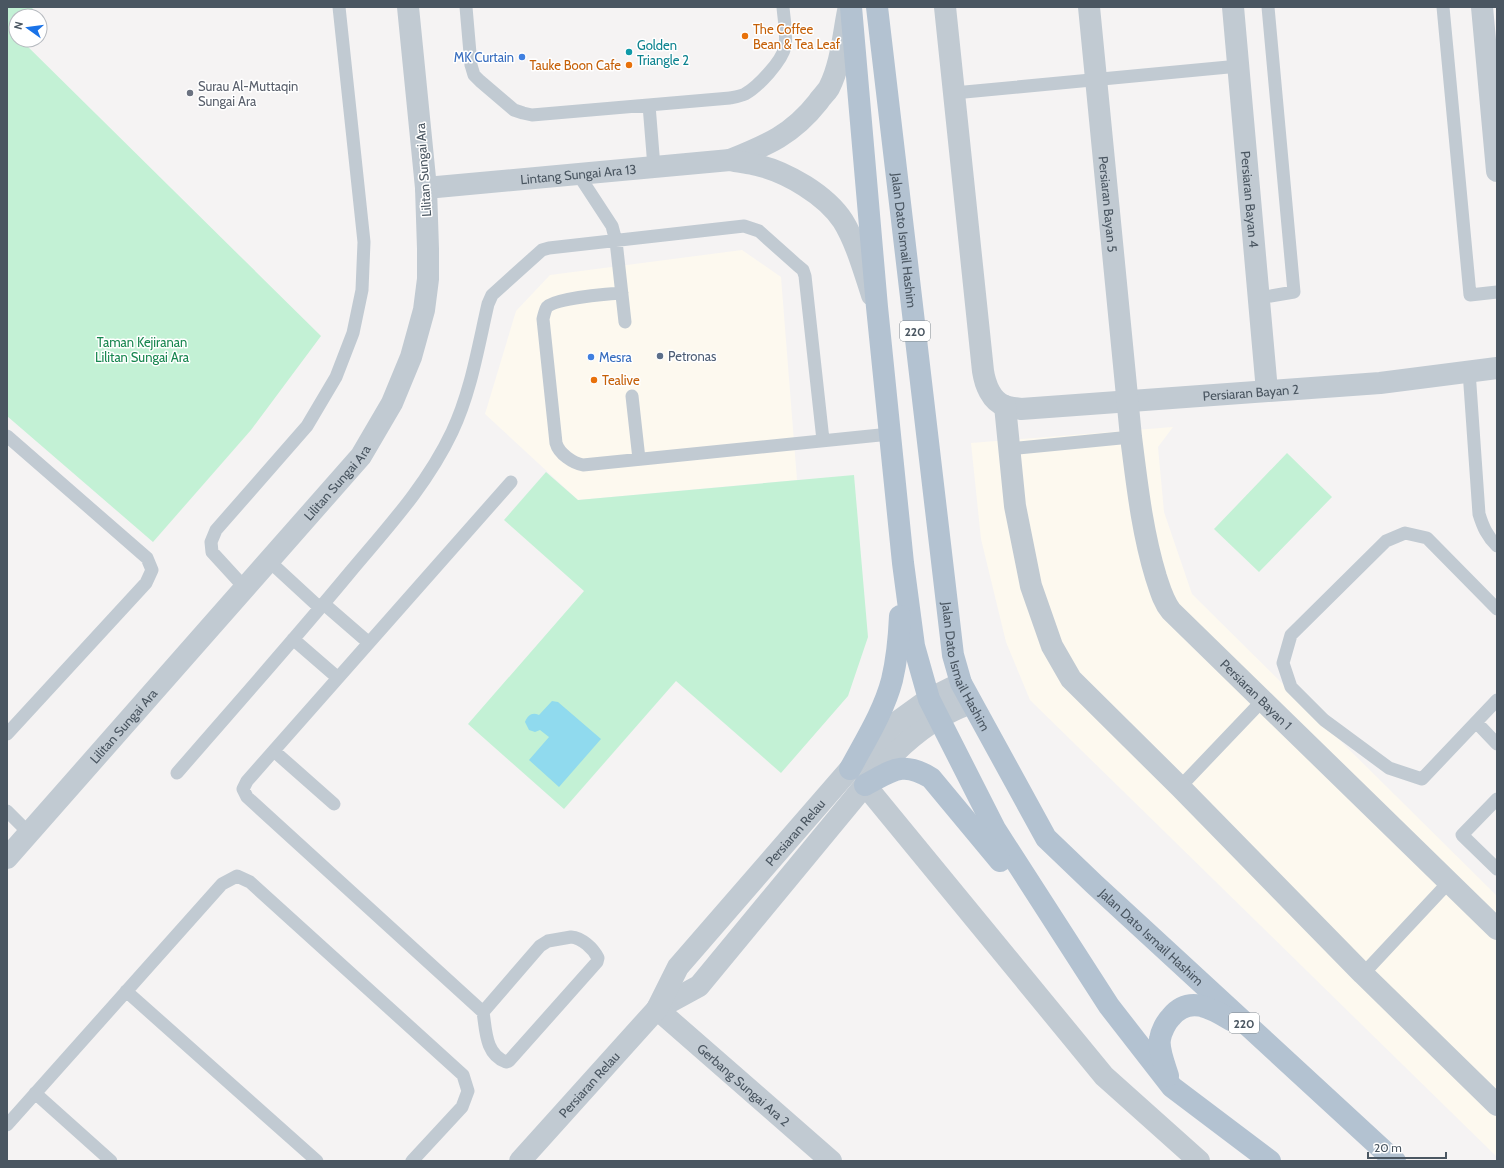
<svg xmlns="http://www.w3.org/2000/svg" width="1504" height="1168" viewBox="0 0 1504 1168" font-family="Cabin,sans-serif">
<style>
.commercial{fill:#fdf9ef}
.green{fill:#c3f1d5}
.water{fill:#90daee}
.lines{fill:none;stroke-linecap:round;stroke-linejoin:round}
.service{stroke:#c1cad2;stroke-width:13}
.minor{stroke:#c1cad2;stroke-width:22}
.primary{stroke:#b3c2d1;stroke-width:22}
.food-dot{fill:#e8710a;stroke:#fff;stroke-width:1.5}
.culture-dot{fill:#0f9aa8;stroke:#fff;stroke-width:1.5}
.shop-dot{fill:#3f7fe0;stroke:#fff;stroke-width:1.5}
.worship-dot{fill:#6b7280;stroke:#fff;stroke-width:1.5}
.service-dot{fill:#5c6f8a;stroke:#fff;stroke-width:1.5}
.labels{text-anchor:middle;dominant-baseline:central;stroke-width:3;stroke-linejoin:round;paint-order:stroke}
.shield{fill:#fff;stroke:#808990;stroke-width:1}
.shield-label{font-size:12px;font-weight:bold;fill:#4a5661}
.food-label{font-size:13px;fill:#c56008;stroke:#fff;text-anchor:start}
.culture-label{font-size:13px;fill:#0d838f;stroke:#fff;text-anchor:start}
.shop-label{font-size:13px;fill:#366cbe;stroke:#fff;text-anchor:end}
.worship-label{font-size:13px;fill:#5b616d;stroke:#fff;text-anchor:start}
.street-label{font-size:13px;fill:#4a5661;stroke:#fff}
.park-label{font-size:13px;fill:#17864f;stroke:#fff}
.service-label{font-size:13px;fill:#4e5e75;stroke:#fff;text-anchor:start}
</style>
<rect width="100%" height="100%" fill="#f5f3f3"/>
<path class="commercial" d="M742,250L781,277L797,480L578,500L485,414L516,311L550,275Z
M1173,427L1158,447L1164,512L1192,594L1497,896V1157L1030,700L1006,642L981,539L971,443Z"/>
<path class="green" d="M7,7H34L25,16H16V25L11,30L16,36V40H21L321,336L251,430L153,542L7,416Z
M1287,453L1332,497L1259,572L1214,529Z
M546,472L578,500L854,475L868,637L848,696L781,773L676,681L564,809L468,724L584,591L504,520Z"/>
<path class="water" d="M552,701L558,702L601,739L559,787L529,760L549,737L540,730L535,732L529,730L525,722C528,715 532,712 539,715Z"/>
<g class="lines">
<path class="service" d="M466,7L471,65L474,75L480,81L514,110L523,113L532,115L730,98C735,97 741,96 745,94C758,87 782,61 785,47C787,34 784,20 783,7
M1443,7L1470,295L1497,292
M954,93L1239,66
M649,105L654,167
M578,174L612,226L616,241L625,322
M622,293C608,294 555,298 547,307C545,310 544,315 543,319L556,443C559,454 573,463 583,465L890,434
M1259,298L1294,292L1268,7
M1469,371L1479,514C1483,527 1487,536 1497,546
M632,396L639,459
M7,436L147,558L152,570L146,583L7,734
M1009,449L1131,437
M269,561L320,608
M245,588L212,552L211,542L216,530L307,426L336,377L353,333L362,290L364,242L339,7
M324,604L369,643
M1497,609L1427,538L1405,533L1386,541L1291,635L1283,663L1291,687L1324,720L1389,768L1422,779L1497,700
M293,639L338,678
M1476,722L1497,744
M274,751L334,804
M177,773C235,706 294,640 351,571C388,527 427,485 452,432C471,392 478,347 488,304L492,295L542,250L549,248L744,226L759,231L797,265L803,270L805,276L823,440
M1180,787L1263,700
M1497,799L1462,835L1497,869
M7,811L29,833
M571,937C582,938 593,948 598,958L597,962L509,1061L506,1062C485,1054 486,1030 483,1012L540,946L548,941Z
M1363,974L1449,882
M126,991L317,1161
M483,1012L247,797L243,789L247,781L511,482
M35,1093L111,1161
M7,1125L222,884L237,876L250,882L463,1075L468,1091L462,1107L412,1161"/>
<g class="minor">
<path id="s1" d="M945,7L983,371C985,384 991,401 1005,406C1010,408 1016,408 1021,409L1380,383L1497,368"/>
<path id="s2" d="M1089,7L1131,437C1137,484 1142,531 1156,577C1160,589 1163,601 1171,611L1497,929"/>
<path id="s3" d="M1233,7L1267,391"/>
<path d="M1482,7L1497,171"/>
<path d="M730,160C767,145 792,135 818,102C821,97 826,93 829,88C841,64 843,36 848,11"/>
<path id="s4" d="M426,188L730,160C739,162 748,163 757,165C787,172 826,195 843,221C856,242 864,271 872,295"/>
<path d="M1005,406L1015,506L1031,586L1052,646L1071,679L1180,787L1363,974L1497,1105"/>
<path d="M865,785L1104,1076L1199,1161"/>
<path id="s5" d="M7,858L361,456L392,403L411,357L424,310L428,279V249L426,188L408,7"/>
<path d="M657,1009L699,986L865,785C887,761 909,735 938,719C948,712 960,708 971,702"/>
<path id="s6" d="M657,1009L831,1161"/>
<path id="s7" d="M520,1161L657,1009L678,967L850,769L893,725L929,699L961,683"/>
</g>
<g class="primary">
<path d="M851,7L877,307L903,563L914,646L929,699L995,829L1109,1006L1172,1087L1270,1161"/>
<path id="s8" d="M877,7L953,655L961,683L1046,838L1094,884L1395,1161"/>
<path d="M850,769C865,741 884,711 892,680C897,659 899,638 900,616"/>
<path d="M865,785C892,771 902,760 931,778L1000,861"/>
<path d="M1168,1076C1165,1066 1158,1049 1160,1039C1161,1032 1166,1022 1171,1017C1189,995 1211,1008 1231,1020"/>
</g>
</g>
<g class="food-dot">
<circle cx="745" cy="36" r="4"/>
<circle cx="629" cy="65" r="4"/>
<circle cx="594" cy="380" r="4"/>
</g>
<circle class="culture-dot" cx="629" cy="52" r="4"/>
<g class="shop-dot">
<circle cx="522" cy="57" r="4"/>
<circle cx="591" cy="357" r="4"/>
</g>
<circle class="worship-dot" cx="190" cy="93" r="4"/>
<circle class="service-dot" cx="660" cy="356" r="4"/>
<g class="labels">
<g class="shield">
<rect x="900" y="321" width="30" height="20" rx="3"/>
<rect x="1229" y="1013" width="30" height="20" rx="3"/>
</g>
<g class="shield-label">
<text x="915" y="331">220</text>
<text x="1244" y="1023">220</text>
</g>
<g class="food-label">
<text x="753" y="29">The Coffee<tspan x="753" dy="15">Bean &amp; Tea Leaf</tspan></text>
<text x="621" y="65" text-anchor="end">Tauke Boon Cafe</text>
<text x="602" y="380">Tealive</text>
</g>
<g class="culture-label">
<text x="637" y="45">Golden<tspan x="637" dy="15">Triangle 2</tspan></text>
</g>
<g class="shop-label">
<text x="514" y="57">MK Curtain</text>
<text x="599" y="357" text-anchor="start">Mesra</text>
</g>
<g class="worship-label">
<text x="198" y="86">Surau Al-Muttaqin<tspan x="198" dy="15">Sungai Ara</tspan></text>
</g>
<g class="street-label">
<text transform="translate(423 170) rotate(-94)">Lilitan Sungai Ara</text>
<text stroke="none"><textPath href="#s4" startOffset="153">Lintang Sungai Ara 13</textPath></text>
<text stroke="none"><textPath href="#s3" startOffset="193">Persiaran Bayan 4</textPath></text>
<text stroke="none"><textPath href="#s2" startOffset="198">Persiaran Bayan 5</textPath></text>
<text stroke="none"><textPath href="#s8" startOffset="235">Jalan Dato Ismail Hashim</textPath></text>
<text stroke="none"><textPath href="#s1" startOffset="656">Persiaran Bayan 2</textPath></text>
<text stroke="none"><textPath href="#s5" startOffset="500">Lilitan Sungai Ara</textPath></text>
<text stroke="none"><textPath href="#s8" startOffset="667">Jalan Dato Ismail Hashim</textPath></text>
<text stroke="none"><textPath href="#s2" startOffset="731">Persiaran Bayan 1</textPath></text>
<text stroke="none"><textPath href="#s5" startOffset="176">Lilitan Sungai Ara</textPath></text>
<text stroke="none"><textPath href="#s7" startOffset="430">Persiaran Relau</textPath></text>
<text stroke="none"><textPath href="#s8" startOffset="1003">Jalan Dato Ismail Hashim</textPath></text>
<text stroke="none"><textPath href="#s7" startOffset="103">Persiaran Relau</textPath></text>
<text stroke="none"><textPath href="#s6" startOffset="115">Gerbang Sungai Ara 2</textPath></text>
</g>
<g class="park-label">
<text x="142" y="342">Taman Kejiranan<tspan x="142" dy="15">Lilitan Sungai Ara</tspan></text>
</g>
<g class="service-label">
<text x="668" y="356">Petronas</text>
</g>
</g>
<rect width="1504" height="1168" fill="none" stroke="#4a5661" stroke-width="16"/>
<g transform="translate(28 28) rotate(284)"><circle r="19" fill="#ffffff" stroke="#b7bbc0"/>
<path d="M0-3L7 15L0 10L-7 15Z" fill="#1a73e8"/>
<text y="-6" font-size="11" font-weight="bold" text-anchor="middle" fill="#4a5661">N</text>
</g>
<path d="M1368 1152v6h78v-6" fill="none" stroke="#4a5661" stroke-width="2"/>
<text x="1374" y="1152" font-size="12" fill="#4a5661" stroke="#ffffff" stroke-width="3" paint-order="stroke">20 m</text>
</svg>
